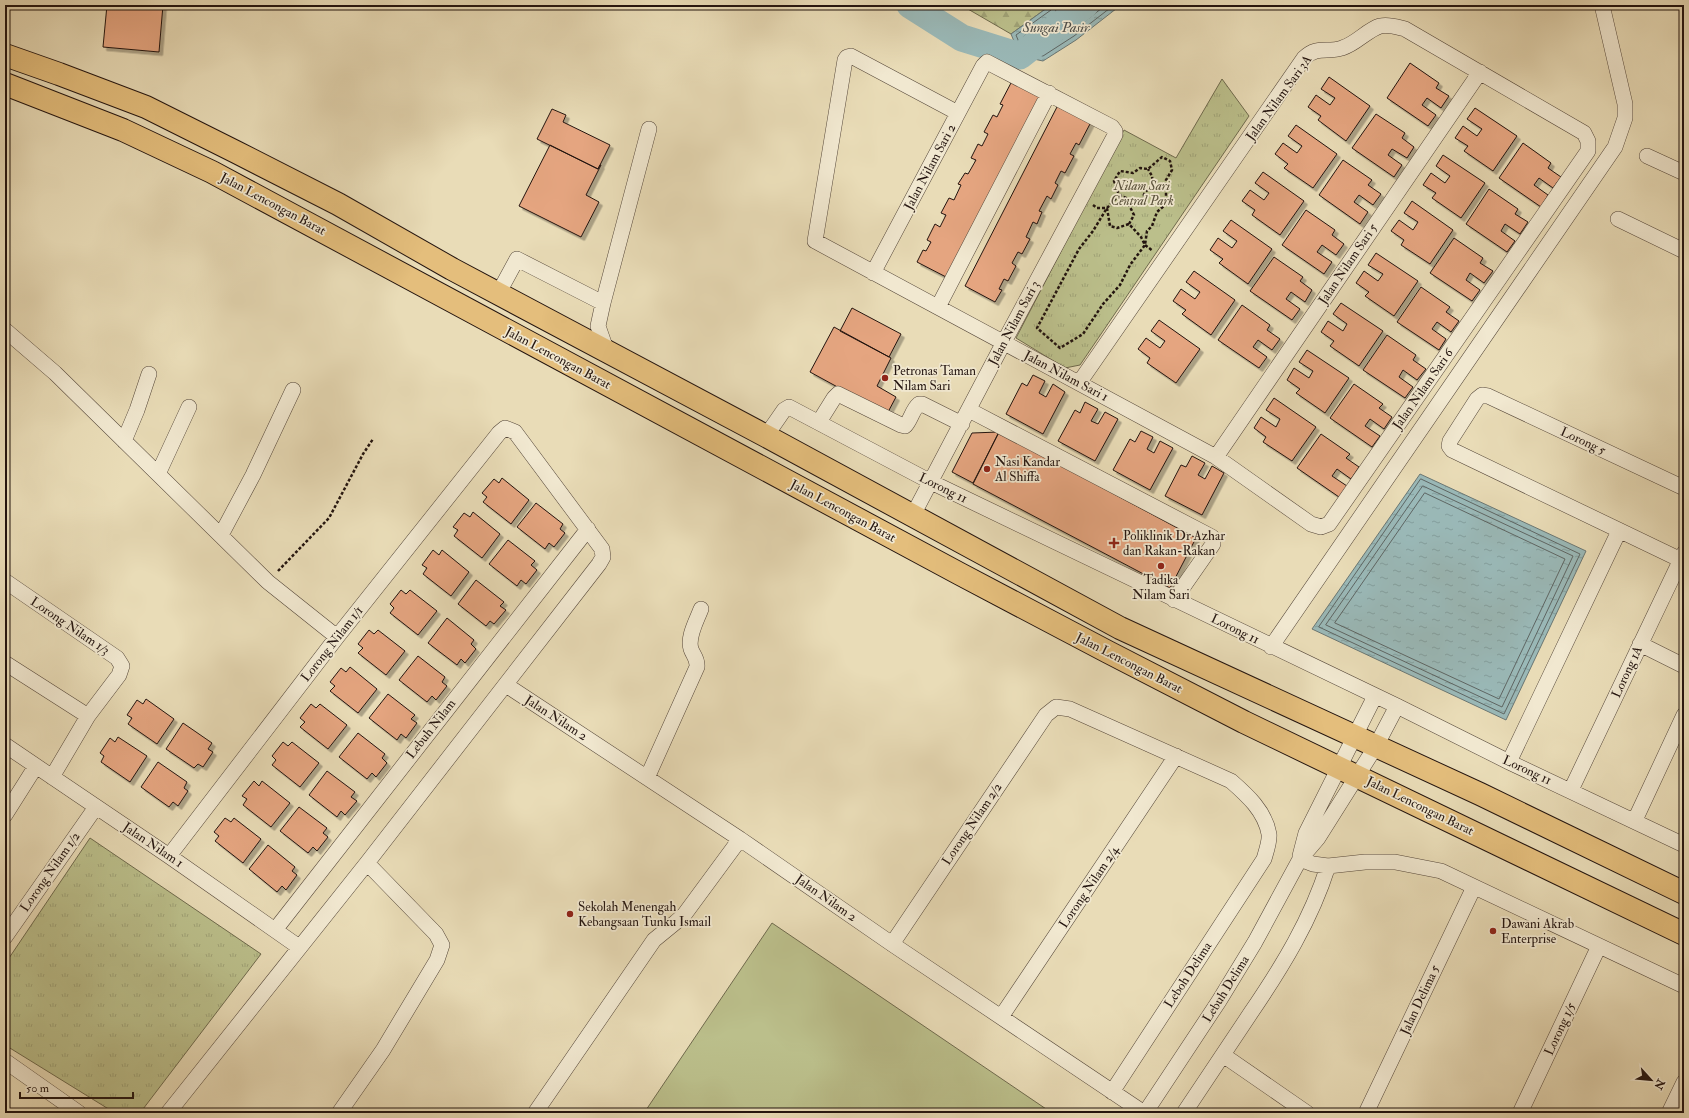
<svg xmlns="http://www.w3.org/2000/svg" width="1689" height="1118" viewBox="0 0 1689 1118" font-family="'IM FELL Double Pica',serif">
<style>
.grass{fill:#bbbf8b;stroke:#6f6a4d}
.forest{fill:url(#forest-firs);stroke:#6f6a4d}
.park{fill:url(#park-tufts);stroke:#6f6a4d}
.water{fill:url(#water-ripples);stroke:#6a7774}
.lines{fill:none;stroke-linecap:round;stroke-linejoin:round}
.shore{stroke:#5e6664;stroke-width:1}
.river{stroke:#9ab9b8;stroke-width:27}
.building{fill:#e5a580;stroke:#23140f;filter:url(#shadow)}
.minor-casing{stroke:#544639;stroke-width:16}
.highway-casing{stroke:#23140f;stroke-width:24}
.path{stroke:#23140f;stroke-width:2.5;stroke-dasharray:3 2;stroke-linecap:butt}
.minor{stroke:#f1e8d0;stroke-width:15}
.highway{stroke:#e4be7c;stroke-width:22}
.poi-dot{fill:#8f2418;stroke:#f1e8d0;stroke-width:1.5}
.labels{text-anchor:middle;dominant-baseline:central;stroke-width:3.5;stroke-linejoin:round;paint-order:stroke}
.street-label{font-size:13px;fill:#23140f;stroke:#f1e8d0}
.park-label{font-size:13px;font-style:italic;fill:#58503a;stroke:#f1e8d0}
.poi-label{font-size:13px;fill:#23140f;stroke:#f1e8d0;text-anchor:start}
.water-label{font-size:14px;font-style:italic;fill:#4d4e4a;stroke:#f1e8d0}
</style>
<defs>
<pattern id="forest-firs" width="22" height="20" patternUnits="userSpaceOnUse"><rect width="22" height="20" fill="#bbbf8b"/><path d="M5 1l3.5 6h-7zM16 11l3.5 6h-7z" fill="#a0a377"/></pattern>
<pattern id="park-tufts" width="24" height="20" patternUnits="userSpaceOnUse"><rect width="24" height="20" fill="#bbbf8b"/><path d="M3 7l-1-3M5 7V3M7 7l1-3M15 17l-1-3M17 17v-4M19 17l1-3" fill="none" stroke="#a0a377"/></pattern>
<pattern id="water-ripples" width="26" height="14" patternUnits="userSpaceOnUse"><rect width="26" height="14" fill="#9ab9b8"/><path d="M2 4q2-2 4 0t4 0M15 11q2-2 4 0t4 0" fill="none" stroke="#849e9d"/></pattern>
<filter id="shadow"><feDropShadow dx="3.5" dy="3.5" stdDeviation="0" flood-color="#0004"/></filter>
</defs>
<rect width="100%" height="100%" fill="#e9dcb7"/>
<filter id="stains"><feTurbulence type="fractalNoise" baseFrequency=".005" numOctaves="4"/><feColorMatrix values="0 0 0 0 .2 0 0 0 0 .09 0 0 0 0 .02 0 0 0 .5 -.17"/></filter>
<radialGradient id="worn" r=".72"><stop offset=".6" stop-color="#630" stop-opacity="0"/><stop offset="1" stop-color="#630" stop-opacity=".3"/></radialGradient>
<path class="grass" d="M772,923L1052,1113H644Z"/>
<path class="forest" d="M961,5H1051L1011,34Z"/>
<path class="park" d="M1222,79L1249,116L1080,365L1065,368L1016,338L1124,130L1176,158Z
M90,838L261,954L140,1113H115L5,1045V964Z"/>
<path class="water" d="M1051,5H1121L1076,40L1043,61L1020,56L1011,34Z
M1420,474L1586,551L1506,720L1312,629Z"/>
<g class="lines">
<path class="shore" d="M1053,5L1051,10L1016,35L1023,52L1043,56L1074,36L1114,5
M1058,5L1055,13L1023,37L1026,48L1042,51L1071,32L1106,5
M1064,5L1063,12L1059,17L1030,39L1031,43L1040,45L1068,27L1096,5
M1421,479L1580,554L1504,714L1319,627Z
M1423,486L1573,556L1502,707L1326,625Z
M1425,493L1565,559L1499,699L1335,623Z"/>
<path class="river" d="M910,5L962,38L1020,56L1085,5"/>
</g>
<path class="building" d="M107,5H163L159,52L103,47Z
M1410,63L1439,83L1436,88L1449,96L1441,108L1427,98L1422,105L1436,115L1428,126L1387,98Z
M1329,77L1370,106L1346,141L1318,120L1321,116L1308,107L1316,95L1330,105L1335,98L1321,89Z
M1012,81L1044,99L948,278L917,262L923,250L926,251L931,242L927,240L935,224L940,227L946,215L941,213L949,198L954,200L961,185L958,184L965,173L968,174L976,160L971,158L978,144L982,146L988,134L984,132L993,115L997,117L1003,105L1000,104Z
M1058,105L1091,122L1079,145L1076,143L1070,154L1074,156L1065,173L1061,171L1055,183L1058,185L1051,199L1047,196L1039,211L1042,212L1037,224L1033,222L1026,237L1030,239L1022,254L1018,252L1012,263L1016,266L1008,281L1004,279L999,289L1002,290L995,302L965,286Z
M1475,108L1517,136L1493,171L1464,151L1468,146L1455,138L1463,126L1477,136L1482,129L1467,119Z
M552,109L566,115L563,122L610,145L598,169L537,139Z
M1376,114L1405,133L1402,138L1414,147L1407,158L1392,149L1388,155L1402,165L1394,177L1352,148Z
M1296,125L1337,154L1313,188L1284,168L1288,164L1275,154L1283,143L1297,153L1302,146L1288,136Z
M1523,143L1551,163L1548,168L1561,177L1553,188L1539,178L1534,185L1548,195L1541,207L1499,178Z
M550,145L598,169L600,165H601L586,195L599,202L581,237L519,206Z
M1443,155L1485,183L1461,218L1432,198L1436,193L1423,185L1431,173L1445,183L1450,176L1436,166Z
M1343,160L1372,180L1368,185L1381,194L1373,205L1359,195L1354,202L1368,212L1360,224L1319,195Z
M1263,172L1304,201L1280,235L1252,215L1255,210L1242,201L1250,190L1264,200L1269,193L1255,183Z
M1489,189L1518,209L1515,214L1528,222L1520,234L1505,224L1501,231L1515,241L1507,252L1466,224Z
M1412,201L1453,230L1430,264L1401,245L1404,240L1391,231L1399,220L1413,230L1418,222L1404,213Z
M1306,210L1335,230L1332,235L1344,244L1336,255L1322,245L1317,252L1332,262L1324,274L1282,245Z
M1231,220L1272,249L1248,284L1219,263L1223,259L1210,250L1218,238L1232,248L1237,241L1223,231Z
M1454,238L1483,258L1480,263L1493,271L1484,283L1470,273L1466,280L1480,290L1472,301L1430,273Z
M1376,253L1418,281L1394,316L1365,296L1369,292L1356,283L1364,271L1378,281L1383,274L1368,265Z
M1274,257L1303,277L1300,281L1312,290L1305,302L1291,292L1286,299L1300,309L1292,320L1250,291Z
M1194,271L1235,300L1211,335L1182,314L1186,310L1173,301L1181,289L1195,299L1200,292L1186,282Z
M1421,287L1450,307L1446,312L1459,321L1451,332L1437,322L1432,329L1446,339L1439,350L1397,322Z
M1341,303L1383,331L1359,366L1330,346L1334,341L1321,332L1328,321L1343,331L1347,324L1333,314Z
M1242,305L1270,325L1267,330L1280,339L1272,350L1258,340L1253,347L1267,357L1259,368L1218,340Z
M852,308L901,334L889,357L840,331Z
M1159,320L1200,349L1176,383L1147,363L1150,358L1138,349L1146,338L1160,348L1165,341L1151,331Z
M834,327L891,358L877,386L896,397L887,414L810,372Z
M1387,335L1416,355L1413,360L1426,369L1417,380L1403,370L1399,377L1413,387L1405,398L1363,370Z
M1307,350L1349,378L1325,413L1296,393L1300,389L1287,380L1294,368L1309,378L1313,371L1299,362Z
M1033,375L1045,381L1039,393L1046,397L1053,384L1065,392L1043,434L1006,414L1022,383L1027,386Z
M1354,384L1383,404L1379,408L1392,417L1384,429L1370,419L1365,426L1380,436L1372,447L1330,418Z
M1274,398L1316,427L1292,461L1263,442L1266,437L1254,428L1261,417L1276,427L1280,419L1266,410Z
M1085,402L1098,409L1091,421L1098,424L1105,412L1118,419L1095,461L1058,441L1075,410L1080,413Z
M1141,431L1153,437L1147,449L1154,453L1160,441L1173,448L1150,490L1113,470L1130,439L1135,442Z
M999,432L973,483L952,472L972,433Z
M999,432L1196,538L1170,588L973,484Z
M1321,434L1350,454L1346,458L1359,467L1351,479L1337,469L1332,476L1347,486L1339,497L1297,468Z
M1192,456L1205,463L1198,475L1205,479L1212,466L1224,473L1202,515L1165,496L1181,465L1186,467Z
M502,478L529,500L511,524L483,502L487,497L482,493L494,479L499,483Z
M536,503L563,524L560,529L565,533L554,547L549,543L545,549L517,527Z
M473,512L500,534L482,558L454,536L458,530L453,527L464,513L470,517Z
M508,540L535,561L531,565L537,570L526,584L521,580L517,586L489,564Z
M433,550L439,555L442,550L469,572L451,596L423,574L427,568L422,565Z
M476,580L504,602L500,606L506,610L494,624L490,621L486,626L458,604Z
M401,590L406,594L410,590L437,611L418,635L390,613L394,608L390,604Z
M447,618L474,640L471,644L476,649L465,663L461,659L457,665L428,643Z
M369,630L374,634L378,630L405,651L386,675L358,653L363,648L358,644Z
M418,656L445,677L442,682L447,686L436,700L432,696L427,702L399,680Z
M350,667L377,689L358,713L330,691L335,686L330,682L341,668L346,672Z
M388,694L415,715L411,719L417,723L406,738L401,734L397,740L369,718Z
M146,699L174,719L157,744L128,724L132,718L127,715L137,700L143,704Z
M311,704L316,708L320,704L347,725L328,749L300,727L305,722L300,718Z
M183,723L212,743L208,749L213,752L203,767L198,764L194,768L166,749Z
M358,733L385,754L382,758L387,763L376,777L372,773L367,779L339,757Z
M118,737L147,756L130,782L101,762L104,756L100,753L110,738L115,742Z
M283,742L288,746L292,742L319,763L300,787L272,765L276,760L272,756Z
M158,762L187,782L184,788L188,791L178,806L173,802L169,807L141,787Z
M327,771L355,792L351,797L357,801L345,815L341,811L337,817L309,795Z
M254,781L259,786L262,781L290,803L271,827L243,805L247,799L242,796Z
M299,807L327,828L323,833L328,837L317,851L313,847L308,853L280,831Z
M225,818L231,822L234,818L261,839L243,863L215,841L219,836L214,832Z
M268,845L295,867L292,871L297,875L286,890L282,886L277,892L249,869Z"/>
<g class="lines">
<g class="minor-casing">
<path id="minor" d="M958,113L851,56L847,57L845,60L815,241L1216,457L1311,524L1321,527L1329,524L1588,151V141L1584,133L1405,29C1397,27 1389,24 1380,26C1367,30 1356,44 1342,48C1327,53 1318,45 1304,58L1079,383
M1647,156L1684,173
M1618,219L1684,251
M873,273L983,66L987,62L1112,127L1115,131V135L1004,342L913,515
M498,294L517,259L603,303L598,326L607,352
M603,303L649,129
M938,307L1049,93
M5,330L55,373L268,582L337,637
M969,410L1212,537L1213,539V544L1174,600
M819,422L834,398L838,394L901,425L905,426C911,420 912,410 919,404H922L962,424
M766,436L784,410L789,407L931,482L1397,706L1509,762L1684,845
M124,441L137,410L149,374
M1216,457L1480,72
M158,474L189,407
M221,535L253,475L293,390
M1681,560L1452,450L1449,446L1450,441L1477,399L1482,395L1488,396L1684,488
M5,581L117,658L122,666L119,675L88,716L52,777
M1640,644L1684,666
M1271,647L1615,147L1625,118V104L1602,5
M5,663L88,716
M506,685L740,839L892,944L1144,1113
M5,745L169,856L299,947
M1509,762L1619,531
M647,778L697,667C698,659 693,655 691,649C687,637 697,620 701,609
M1571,790L1684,553
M5,815L36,766
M1635,820L1684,715
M1300,856L1306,833L1375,696
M1300,859L1313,864L1328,866L1365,862H1395L1441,871L1684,986
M275,930L588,529
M5,937L96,807
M892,944L1046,715L1056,707L1070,709L1231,781C1247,795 1265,811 1269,834C1270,841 1266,852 1264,859L1112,1092
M1001,1017L1176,756
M1223,1055L1307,1113
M5,1061L79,1113
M168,1113L367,863L599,564L603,557L602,549L515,432L505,428L499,433L337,637L169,856
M339,1113L383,1050L437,960L442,945L436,934L367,863
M535,1113L654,940L676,922L684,915L740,839
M1145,1113L1219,1001L1255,942L1300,859L1318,838L1376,746L1397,706
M1184,1113C1206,1080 1228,1047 1250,1014C1282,967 1311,920 1328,866
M1366,1113L1474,887
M1520,1113L1599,946
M1669,1113L1684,1082"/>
</g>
<g class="highway-casing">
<path id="highway" d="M5,55L59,74L146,107L236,152L338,204L452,269L766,436L1120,628L1480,794L1684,893
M5,84L123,130L212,172L960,574L1108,652L1244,722L1684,934"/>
</g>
<path class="path" d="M1119,195L1126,198L1129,205
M1093,205L1097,208H1107L1119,195L1114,181L1120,171L1133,173L1140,168L1148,169L1162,157L1170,161L1172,170L1166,180V204L1157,212L1152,226L1147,231L1145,245L1130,265L1120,285L1103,304L1083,334L1060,348L1037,328L1079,249L1093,231L1107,208
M1107,208L1110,226L1117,228L1129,224L1141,237L1145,245L1153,251
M1129,224L1134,215L1129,205L1142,200L1145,192L1153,186L1152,176L1148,169
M278,571L329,518L363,454L373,439"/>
<use href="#minor" class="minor"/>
<use href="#highway" class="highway"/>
</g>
<g class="poi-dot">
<circle cx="885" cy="378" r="4"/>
<circle cx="987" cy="469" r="4"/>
<path d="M1112 537h4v4h4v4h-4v4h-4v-4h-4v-4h4z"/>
<circle cx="1161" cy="566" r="4"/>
<circle cx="570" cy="914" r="4"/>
<circle cx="1493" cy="931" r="4"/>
</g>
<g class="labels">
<g class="street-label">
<text transform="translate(1279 98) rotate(-54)">Jalan Nilam Sari 3A</text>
<text transform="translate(930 167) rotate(-62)">Jalan Nilam Sari 2</text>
<text transform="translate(273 204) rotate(28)">Jalan Lencongan Barat</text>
<text transform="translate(1348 264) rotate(-56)">Jalan Nilam Sari 5</text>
<text transform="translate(1014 323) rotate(-62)">Jalan Nilam Sari 3</text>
<text transform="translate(558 358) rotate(28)">Jalan Lencongan Barat</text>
<text transform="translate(1066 376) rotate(28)">Jalan Nilam Sari 1</text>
<text transform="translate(1423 389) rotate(-55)">Jalan Nilam Sari 6</text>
<text transform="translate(1583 441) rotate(25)">Lorong 5</text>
<text transform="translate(943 488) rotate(26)">Lorong 11</text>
<text transform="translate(843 511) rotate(28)">Jalan Lencongan Barat</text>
<text transform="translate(70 626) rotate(34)">Lorong Nilam 1/3</text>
<text transform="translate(1235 629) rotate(26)">Lorong 11</text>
<text transform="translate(332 644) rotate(-52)">Lorong Nilam 1/1</text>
<text transform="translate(1129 663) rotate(27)">Jalan Lencongan Barat</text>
<text transform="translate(1627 672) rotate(-65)">Lorong 1A</text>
<text transform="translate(556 718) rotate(33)">Jalan Nilam 2</text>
<text transform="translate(431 729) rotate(-52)">Lebuh Nilam</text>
<text transform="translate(1527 770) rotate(25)">Lorong 11</text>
<text transform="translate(1420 806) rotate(26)">Jalan Lencongan Barat</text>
<text transform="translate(972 824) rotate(-56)">Lorong Nilam 2/2</text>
<text transform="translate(153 845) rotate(34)">Jalan Nilam 1</text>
<text transform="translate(50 872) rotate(-55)">Lorong Nilam 1/2</text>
<text transform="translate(1089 887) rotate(-56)">Lorong Nilam 2/4</text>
<text transform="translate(826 898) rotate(35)">Jalan Nilam 2</text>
<text transform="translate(1188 975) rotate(-57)">Leboh Delima</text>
<text transform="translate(1226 989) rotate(-58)">Lebuh Delima</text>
<text transform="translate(1420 1000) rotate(-65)">Jalan Delima 5</text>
<text transform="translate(1560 1029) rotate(-65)">Lorong 1/5</text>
</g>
<g class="park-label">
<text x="1142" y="186">Nilam Sari<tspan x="1142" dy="15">Central Park</tspan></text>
</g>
<g class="poi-label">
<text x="893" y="371">Petronas Taman<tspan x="893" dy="15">Nilam Sari</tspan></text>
<text x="995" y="462">Nasi Kandar<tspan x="995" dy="15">Al Shiffa</tspan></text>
<text x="1123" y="536">Poliklinik Dr Azhar<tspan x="1123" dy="15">dan Rakan-Rakan</tspan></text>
<text x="1161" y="580" text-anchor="middle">Tadika<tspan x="1161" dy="15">Nilam Sari</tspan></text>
<text x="578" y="907">Sekolah Menengah<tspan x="578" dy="15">Kebangsaan Tunku Ismail</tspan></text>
<text x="1501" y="924">Dawani Akrab<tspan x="1501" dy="15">Enterprise</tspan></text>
</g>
<g class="water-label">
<text x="1056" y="27">Sungai Pasir</text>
</g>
</g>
<rect width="1689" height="1118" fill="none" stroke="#e9dcb7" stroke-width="20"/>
<rect x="6" y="6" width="1677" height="1106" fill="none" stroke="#23140f" stroke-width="2"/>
<rect x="10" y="10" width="1669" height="1098" fill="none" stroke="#23140f"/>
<g transform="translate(1651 1080) rotate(117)" stroke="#f1e8d0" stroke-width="3" paint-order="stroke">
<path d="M0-3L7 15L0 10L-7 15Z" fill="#23140f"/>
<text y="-6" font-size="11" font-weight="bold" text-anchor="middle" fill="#23140f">N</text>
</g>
<path d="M20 1092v6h113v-6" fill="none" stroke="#23140f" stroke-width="2"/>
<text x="26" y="1092" font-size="12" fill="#23140f" stroke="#f1e8d0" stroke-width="3" paint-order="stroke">50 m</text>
<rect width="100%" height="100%" filter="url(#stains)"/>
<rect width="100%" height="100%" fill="url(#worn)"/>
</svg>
